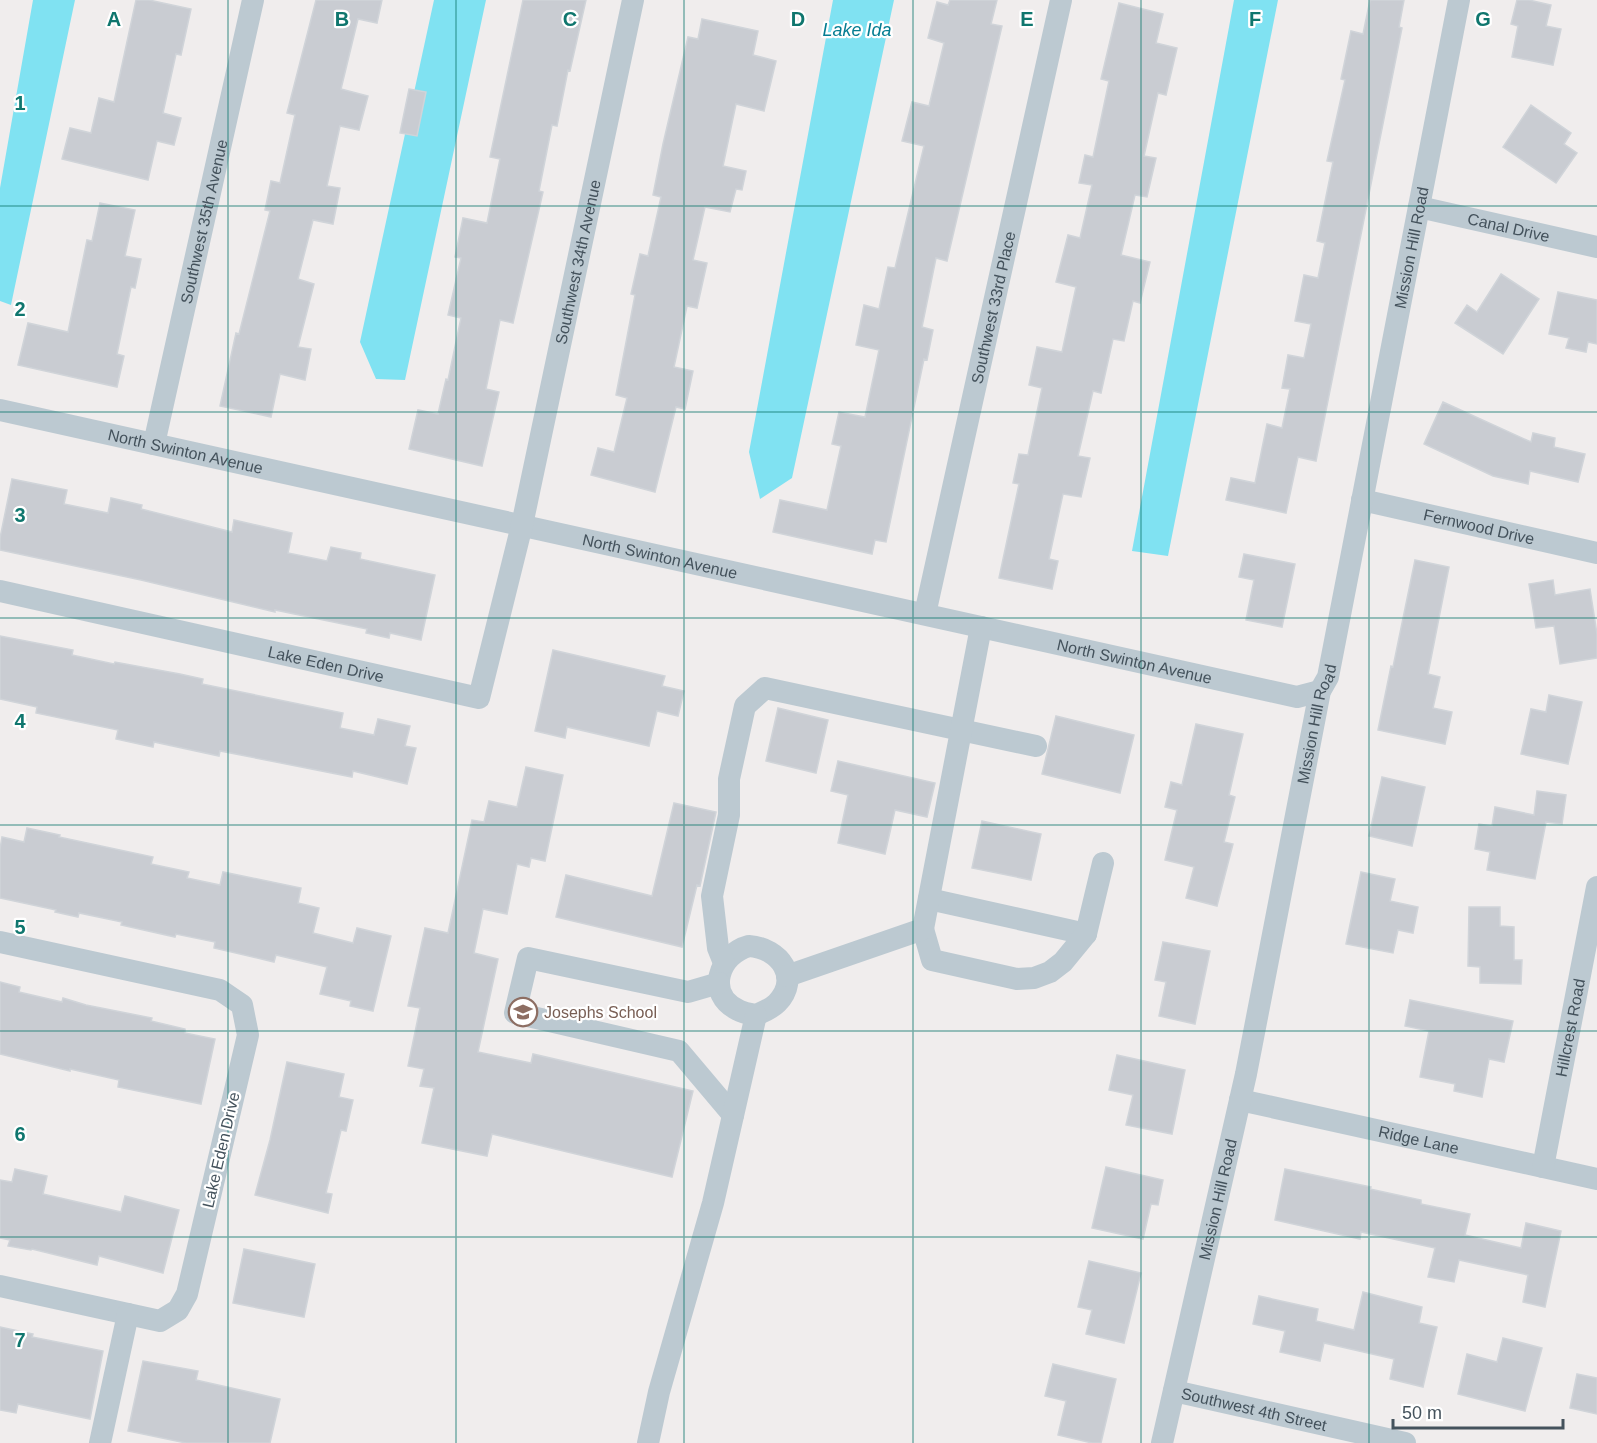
<svg xmlns="http://www.w3.org/2000/svg" width="1597" height="1443" viewBox="0 0 1597 1443" font-family="Arial,sans-serif">
<style>
.water{fill:#80e2f2}
.building{fill:#c9ccd2;stroke:#d0d4d9;stroke-width:1.5}
.lines{fill:none;stroke-linecap:round;stroke-linejoin:round}
.minor{stroke:#bcc9d1;stroke-width:22}
.grid{fill:none;stroke:#0f766e;stroke-width:1.5;stroke-opacity:0.55}
.labels{text-anchor:middle;dominant-baseline:central;stroke-width:4.5;stroke-linejoin:round;paint-order:stroke}
.street-label{font-size:16px;fill:#44525c;stroke:#fff}
.education-label{font-size:16px;fill:#785e54;stroke:#fff;text-anchor:start}
.water-label{font-size:18px;font-style:italic;fill:#047d92;stroke:#fff}
.grid-label{font-size:20px;text-anchor:middle;font-weight:bold;fill:#0f766e;stroke:#fff;stroke-width:4.5;stroke-linejoin:round;paint-order:stroke}
</style>
<rect width="100%" height="100%" fill="#f0eded"/>
<path class="water" d="M33,0H75L11,305L0,301V188Z
M434,0H486L405,380L376,379L360,342Z
M833,0H894L792,478L760,499L749,452Z
M1234,0H1278L1168,556L1132,551Z"/>
<path class="building" d="M136,0H149L191,9L181,55L176,54L163,113L181,118L174,145L157,141L148,180L62,159L70,128L91,133L99,98L114,102Z
M316,0H382L377,23L358,19L341,89L368,96L359,130L340,126L327,186L340,188L333,224L313,220L298,279L314,284L298,347L311,349L305,380L280,374L271,417L220,406L236,333L239,334L270,211L265,210L271,181L280,183L295,115L287,113Z
M523,0H586L570,71L568,70L557,126L552,125L539,191L543,192L513,323L500,320L486,389L499,392L482,466L409,449L418,410L438,414L446,379L448,380L461,318L448,315L461,258L455,257L463,218L487,223L500,159L490,157Z
M950,0H997L991,24L1002,26L947,261L936,258L922,327L933,330L927,360L924,359L886,542L875,540L872,554L773,532L780,500L827,510L841,446L832,444L839,412L865,417L879,350L856,345L864,305L879,309L888,267L895,268L924,146L902,141L912,102L929,106L944,43L928,38L937,2L948,5Z
M1370,0H1404L1399,27L1402,28L1316,461L1298,457L1286,513L1226,500L1231,478L1255,483L1267,424L1282,428L1290,389L1282,388L1288,355L1304,358L1311,324L1295,321L1304,275L1318,278L1325,243L1317,241L1333,162L1327,161L1345,80L1341,79L1351,31L1363,34Z
M1517,0H1529L1551,5L1546,26L1561,29L1553,65L1512,57L1518,26L1511,24Z
M1119,3L1163,14L1156,43L1177,48L1166,95L1158,93L1144,156L1156,158L1147,197L1135,195L1121,255L1150,262L1140,303L1133,301L1124,341L1113,339L1101,393L1093,391L1078,456L1090,458L1081,497L1063,494L1049,559L1058,561L1052,589L999,578L1019,484L1013,483L1019,454L1028,455L1042,388L1029,385L1037,347L1062,352L1076,287L1056,282L1068,235L1080,238L1092,185L1079,183L1085,155L1093,157L1109,81L1101,79Z
M702,19L758,31L753,55L776,61L764,111L736,104L723,166L746,171L742,190L736,189L730,212L705,207L693,260L707,263L697,308L687,306L674,367L693,371L685,409L676,407L655,492L591,475L598,448L614,452L627,398L616,395L635,295L631,294L640,254L648,256L661,197L653,195L663,144L688,37L698,39Z
M409,89L426,92L417,136L400,133Z
M1531,105L1571,133L1564,144L1577,153L1556,183L1503,147Z
M100,203L135,210L125,256L141,259L135,288L131,287L117,354L124,356L117,387L18,365L28,323L68,332L87,240L92,241Z
M1501,274L1539,299L1503,354L1455,323L1467,305L1477,312Z
M1558,292L1597,300V344L1588,342L1586,352L1566,348L1569,338L1549,334Z
M1443,402L1531,442L1533,433L1555,438L1554,447L1585,454L1578,482L1530,471L1528,484L1493,476L1424,444Z
M12,479L67,490L64,504L108,513L111,498L142,505L141,509L232,532L234,520L292,533L288,553L327,561L331,547L361,553L360,559L435,575L421,640L390,633L389,638L366,633L367,629L275,610V612L141,580L0,550V538Z
M1244,554L1295,564L1282,627L1246,620L1254,580L1239,577Z
M1415,560L1449,567L1428,674L1440,677L1433,708L1452,712L1445,744L1378,730L1391,666L1393,667Z
M1553,580L1555,595L1590,589L1597,634V658L1560,664L1554,626L1536,628L1529,584Z
M0,636L73,650L72,655L114,664L115,662L180,674L203,679L202,684L343,713L340,728L374,735L378,719L410,726L405,746L416,748L407,784L353,771L352,777L220,751L219,756L154,742L153,747L116,739L118,730L36,713L37,707L0,699Z
M553,650L665,676L662,686L684,691L678,716L657,711L649,746L567,727L565,738L535,731Z
M1549,695L1582,702L1568,764L1521,754L1531,709L1546,712Z
M778,708L828,720L816,773L766,761Z
M1056,716L1134,735L1120,793L1042,774Z
M1196,724L1243,734L1229,795L1235,797L1224,842L1233,844L1217,906L1186,898L1194,867L1165,860L1177,810L1165,807L1171,782L1182,785Z
M838,761L935,783L927,817L895,810L885,854L838,843L848,795L831,791Z
M526,767L563,775L545,861L531,858L529,867L517,864L507,914L483,909L474,953L498,959L478,1052L531,1063L533,1054L693,1091L672,1177L492,1134L487,1156L422,1143L434,1088L420,1086L424,1069L408,1066L420,1008L408,1006L425,928L448,933L472,820L484,822L489,801L517,807Z
M1382,777L1425,787L1412,846L1369,836Z
M1537,791L1566,795L1562,824L1546,822L1535,879L1487,870L1490,852L1475,849L1479,824L1492,826L1495,807L1534,815Z
M674,803L716,812L700,886L697,885L682,947L556,917L566,875L652,896Z
M982,821L1041,834L1031,880L972,868Z
M27,828L60,835L59,837L153,857L151,864L189,872L187,878L220,885L223,872L301,888L298,903L319,908L313,933L353,943L357,928L391,936L373,1011L350,1006L351,1001L320,994L327,967L276,955L274,962L214,948L215,942L176,934L175,937L121,925L122,922L79,913L78,917L55,912L56,910L0,898V849L2,837L24,842Z
M1361,872L1395,879L1390,901L1418,907L1413,933L1398,930L1393,953L1346,944Z
M1469,907H1500V926L1514,927V960H1522L1521,984L1480,983V967L1468,966Z
M1163,942L1210,951L1195,1024L1159,1016L1166,982L1155,980Z
M0,982L20,987L19,992L62,1002L63,998L86,1005L152,1018L151,1021L185,1029V1033L215,1039L201,1104L118,1087L119,1080L70,1069V1071L0,1054Z
M1410,1000L1513,1021L1504,1062L1489,1059L1482,1097L1454,1091L1455,1084L1420,1077L1429,1031L1405,1026Z
M1117,1055L1185,1070L1172,1134L1126,1125L1133,1095L1109,1090Z
M287,1062L344,1074L339,1097L353,1100L346,1131L341,1130L326,1193L332,1194L328,1213L255,1195L270,1140Z
M1106,1167L1163,1180L1158,1205L1151,1204L1143,1239L1092,1228Z
M15,1169L47,1176L43,1194L121,1212L125,1196L179,1210L163,1273L99,1256L97,1265L32,1249L31,1250L8,1246L10,1240L0,1238V1180L12,1182Z
M1285,1169L1371,1187L1370,1189L1421,1200V1204L1470,1214L1465,1235L1521,1248L1526,1223L1561,1231L1545,1307L1523,1302L1528,1275L1459,1260L1454,1282L1428,1277L1435,1248L1361,1232L1360,1239L1275,1220Z
M244,1249L315,1264L304,1317L233,1303Z
M1089,1261L1141,1273L1124,1343L1086,1334L1092,1310L1078,1307Z
M1363,1292L1422,1307L1419,1323L1437,1327L1423,1387L1390,1379L1394,1359L1324,1343L1320,1361L1280,1352L1285,1331L1253,1324L1259,1296L1318,1309L1316,1321L1354,1330Z
M0,1327L33,1334L32,1337L103,1351L90,1419L18,1404L16,1413L0,1410Z
M1503,1338L1542,1348L1525,1411L1458,1394L1467,1354L1497,1362Z
M143,1361L198,1371L196,1380L280,1399L270,1443H186L128,1431Z
M1053,1364L1116,1379L1101,1443H1092L1058,1435L1066,1401L1045,1396Z
M1577,1374L1597,1378V1414L1570,1408Z"/>
<g class="lines">
<g class="minor">
<path id="s1" d="M1419,207L1597,247"/>
<path id="s2" d="M0,410L1297,697L1320,691"/>
<path id="s3" d="M154,444L253,0"/>
<path id="s4" d="M1362,500L1597,553"/>
<path id="s5" d="M0,591L479,698L522,525L633,0"/>
<path id="s6" d="M925,614L1061,0"/>
<path d="M929,899L1086,934"/>
<path d="M923,929L932,960L1017,979L1034,978L1050,972L1063,962L1086,934L1103,863"/>
<path d="M0,942L220,990L242,1005L248,1035L187,1294L178,1310L160,1321L0,1286"/>
<path d="M749,946C780,948 801,978 777,1003C771,1009 763,1012 756,1015C750,1014 743,1013 738,1010C705,994 719,954 749,946Z"/>
<path d="M724,963L718,948L712,896L729,815V779L745,706L765,688L1036,746"/>
<path d="M787,976L923,929L981,627"/>
<path d="M719,983L688,992L528,958L515,1013L679,1051L733,1115"/>
<path id="s7" d="M1240,1100L1597,1179"/>
<path id="s8" d="M1543,1167L1597,887"/>
<path id="s9" d="M1174,1391L1405,1443"/>
<path d="M100,1443L128,1314"/>
<path d="M648,1443L659,1392L713,1203L756,1015"/>
<path id="s10" d="M1162,1443L1246,1074L1320,691L1328,677L1459,0"/>
</g>
</g>
<path class="grid" d="M228,0V1443M456,0V1443M684,0V1443M913,0V1443M1141,0V1443M1369,0V1443M0,206H1597M0,412H1597M0,618H1597M0,825H1597M0,1031H1597M0,1237H1597"/>
<defs>
<g id="school-ring" transform="scale(1.5)"><circle r="9.5" fill="#fff" stroke="#8d6e63" stroke-width="1.5"/><path d="M0-5L7-2L0 1L-7-2ZM-4 1L0 2.5L4 1V4Q0 6-4 4Z" fill="#8d6e63"/></g>
</defs>
<g fill-rule="evenodd">
<use href="#school-ring" x="523" y="1012"/>
</g>
<g class="labels">
<g class="street-label">
<text stroke="none"><textPath href="#s3" startOffset="228">Southwest 35th Avenue</textPath></text>
<text stroke="none"><textPath href="#s1" startOffset="92">Canal Drive</textPath></text>
<text stroke="none"><textPath href="#s10" startOffset="1222">Mission Hill Road</textPath></text>
<text stroke="none"><textPath href="#s5" startOffset="938">Southwest 34th Avenue</textPath></text>
<text stroke="none"><textPath href="#s6" startOffset="314">Southwest 33rd Place</textPath></text>
<text stroke="none"><textPath href="#s2" startOffset="190">North Swinton Avenue</textPath></text>
<text stroke="none"><textPath href="#s4" startOffset="120">Fernwood Drive</textPath></text>
<text stroke="none"><textPath href="#s2" startOffset="676">North Swinton Avenue</textPath></text>
<text stroke="none"><textPath href="#s2" startOffset="1162">North Swinton Avenue</textPath></text>
<text stroke="none"><textPath href="#s5" startOffset="334">Lake Eden Drive</textPath></text>
<text stroke="none"><textPath href="#s10" startOffset="736">Mission Hill Road</textPath></text>
<text stroke="none"><textPath href="#s8" startOffset="142">Hillcrest Road</textPath></text>
<text stroke="none"><textPath href="#s7" startOffset="183">Ridge Lane</textPath></text>
<text transform="translate(221 1150) rotate(-77)">Lake Eden Drive</text>
<text stroke="none"><textPath href="#s10" startOffset="250">Mission Hill Road</textPath></text>
<text stroke="none"><textPath href="#s9" startOffset="82">Southwest 4th Street</textPath></text>
</g>
<g class="education-label">
<text x="544" y="1012">Josephs School</text>
</g>
<g class="water-label">
<text x="857" y="30">Lake Ida</text>
</g>
</g>
<g class="grid-label">
<text x="114" y="26">A</text>
<text x="342" y="26">B</text>
<text x="570" y="26">C</text>
<text x="798" y="26">D</text>
<text x="1027" y="26">E</text>
<text x="1255" y="26">F</text>
<text x="1483" y="26">G</text>
<text x="20" y="110">1</text>
<text x="20" y="316">2</text>
<text x="20" y="522">3</text>
<text x="20" y="728">4</text>
<text x="20" y="934">5</text>
<text x="20" y="1141">6</text>
<text x="20" y="1347">7</text>
</g>
<path d="M1393 1419v9h170v-9" fill="none" stroke="#44525c" stroke-width="3"/>
<text x="1402" y="1419" font-size="18" fill="#44525c" stroke="#ffffff" stroke-width="4.5" paint-order="stroke">50 m</text>
</svg>
